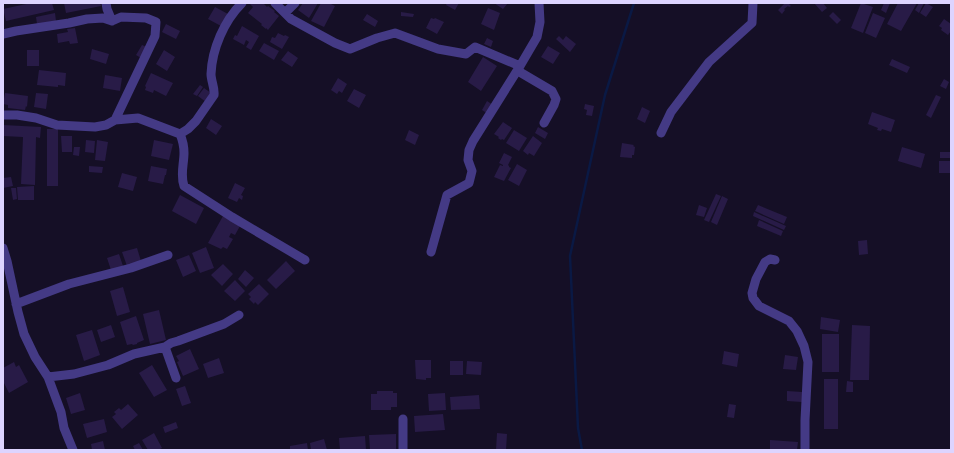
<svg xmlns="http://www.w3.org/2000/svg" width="954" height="453" viewBox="0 0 954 453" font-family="'Work Sans',sans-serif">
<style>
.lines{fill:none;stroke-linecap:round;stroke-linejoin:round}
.stream{stroke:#0a1944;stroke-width:2.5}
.building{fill:#281b47}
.minor{stroke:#443a85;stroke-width:9}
</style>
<rect width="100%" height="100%" fill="#150f26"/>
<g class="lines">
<path class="stream" d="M582,450L578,428L570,256L605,95L634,3"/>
</g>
<path class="building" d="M31,3H52L54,10L6,21L3,9Z
M64,3H100L101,6L66,13Z
M251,3H263L267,7L268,6L275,11L274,12L279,16L268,30L266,28V29L261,25L262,24L248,13L253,7L250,4Z
M303,3H318L309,18L298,10Z
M321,3H329L335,6L324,27L311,21Z
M447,3H459L455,10L446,5Z
M494,3H508L503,9Z
M785,3H788L791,6L789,7L788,6L784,9L785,10L782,14L778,10Z
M814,3H823L827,8L822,12Z
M861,3L873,7L863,33L851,28Z
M884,3H890L886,13L881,10Z
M898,3H917L901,31L887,24Z
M919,3H924L919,13L915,10Z
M926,3L933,7L926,17L920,13Z
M215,7L228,14L221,26L208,19Z
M488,8L500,13L494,30L481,24Z
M401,12L414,14L413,17L401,16Z
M833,12L841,20L837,24L829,16Z
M55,13L56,21L37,24L36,17Z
M873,13L885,18L876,38L865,33Z
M367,14L378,21L375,27L363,20Z
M431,18L434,19L435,18L444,22L437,34L426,28Z
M944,19L951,24V31L948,35L941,30L942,28L939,26Z
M166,24L180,31L176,39L162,32Z
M242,26L259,36L251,50L246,47L249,42L246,40L244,45L233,39L235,35L237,36Z
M75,28L78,43L70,44L69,41L58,43L57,34L68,32L67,29Z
M278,33L284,36L285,35L289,37L282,49L270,42L272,37L275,38Z
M559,36L563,40L566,36L576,44L570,52L556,39Z
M487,38L493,41L491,47L484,44Z
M264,43L279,51L274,60L259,51Z
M142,45L147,47L141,58L136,55Z
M548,46L560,53L553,64L541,57Z
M92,49L109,54L106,64L90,59Z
M27,50H39V66H27Z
M164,50L175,57L167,71L156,64Z
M288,51L298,58L292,67L281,60Z
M483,57L497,66L481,91L468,82Z
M892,59L910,67L907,73L889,65Z
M39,70L66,73L65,86L58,85V87L37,85Z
M151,73L173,83L166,96L154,90L153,93L145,90L146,87L145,86Z
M105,75L122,78L120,91L103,88Z
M338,78L347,84L342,93L339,91L337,94L331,90Z
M944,79L949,82L946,89L940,86Z
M200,85L203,87L197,96L193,94Z
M204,88L211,93L206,102L198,96Z
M354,89L366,95L359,108L347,101Z
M5,93L28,96L27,107L26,106L25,110L8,108V105L3,104Z
M36,93L48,94L46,109L34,107Z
M936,95L941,97L931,118L926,115Z
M487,101L493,105L488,114L482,110Z
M585,104L594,106L592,116L586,115L587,110L584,109Z
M642,107L650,111L645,123L637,119Z
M872,112L895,120L891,132L882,129L881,131L877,130L878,128L868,124Z
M211,119L222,126L216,135L206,128Z
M503,122L512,128L504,140L502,139L501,140L498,138L499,137L494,134Z
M3,125L41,127L40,138L36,137L35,185L21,184L23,137L3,136Z
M538,127L548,133L545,139L535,133Z
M47,129H58V186H47Z
M409,130L419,135L415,145L405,140Z
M514,130L527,138L519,151L506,143Z
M61,136H72V152H62Z
M533,136L542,143L534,156L529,153L528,155L523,151Z
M86,140L95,141L94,153L85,152Z
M97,140L108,142L105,161L95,160Z
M154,140L173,144L169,160L151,156Z
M622,143L634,145L633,146L635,147L634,155H632V158L620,157Z
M74,147H80L79,156L73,155Z
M902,147L925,154L921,168L898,161Z
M940,152H951V158H940Z
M504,153L512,157L508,165L509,166V167L511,168L504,181L494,177L500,165L503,166V165L499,163Z
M939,161H951V173H939Z
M517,164L527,170L519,186L508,180Z
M89,166L103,167L102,173L89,172Z
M151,166L167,169L166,175H165L163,184L148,181Z
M122,173L137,177L133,191L118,187Z
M11,177L13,186L3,188V178Z
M235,183L245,188L241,195L243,196L242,200L239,198L237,202L228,198Z
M34,186V200H18L17,187Z
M11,188H16L17,199L13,200Z
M716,194L721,196L709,222L704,220Z
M180,195L204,208L196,224L172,211Z
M722,196L728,199L717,225L711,222Z
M699,205L707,208L704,217L696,215Z
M758,205L787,217L784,224L755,211Z
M754,212L786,226L784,230L753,216Z
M223,216L240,226L235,235L231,233L229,237L233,239L227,249L223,247L221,249L208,243Z
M759,220L783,231L781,236L757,226Z
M867,240L868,254L859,255L858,241Z
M206,247L214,268L200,273L192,253Z
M137,248L141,261L127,266L122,252Z
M119,254L123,266L111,270L107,258Z
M189,255L196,271L183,277L176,260Z
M286,261L295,271L276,289L267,280Z
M223,264L233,274L222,286L211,275Z
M245,270L254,278L246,287L238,279Z
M235,280L245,291L235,301L224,291Z
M259,284L269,294L258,305L255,302L254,304L249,299L251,297L248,294Z
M123,287L130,312L117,316L110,291Z
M159,310L166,340L150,344L143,314Z
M136,316L144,340L137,343V344L133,345L132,344L127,345L120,322Z
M821,317L840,320L838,332L820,329Z
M111,325L115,337L101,342L97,330Z
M852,325L870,326L869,380H850Z
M92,330L100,355L84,361L76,335Z
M822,334H839V372H822Z
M190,349L199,369L183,376L177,362L179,361L176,356Z
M724,351L739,354L737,367L722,364Z
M785,355L798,357L796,370L783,369Z
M219,358L224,373L208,378L203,364Z
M415,360H431V378H426V380L416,379Z
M450,361H463V375H450Z
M467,361L482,362L481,375L466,374Z
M14,362L16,367L19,365L28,382L9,393L3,381V368Z
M152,365L167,390L154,397L139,373Z
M824,379H838V429H824Z
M847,381L853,382V392H846Z
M185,386L191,403L182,406L176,389Z
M377,391H393V393H397V407H391V410H371V394H377Z
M787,391L802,392V402L787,401Z
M80,393L85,410L71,414L66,398Z
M445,393L446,410L429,411L428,394Z
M479,395L480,409L451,410L450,397Z
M128,404L138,415L122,429L112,417L116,414L114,412L119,408L121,410Z
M729,404L736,405L734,418L727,417Z
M443,414L445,430L415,432L414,416Z
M104,419L107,432L87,438L83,424Z
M176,422L178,428L165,433L163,427Z
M154,433L162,448L158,450H148L142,440Z
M497,433L507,434L506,450H496Z
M396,434V450H370L369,435Z
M365,436L366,450H340L339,438Z
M324,439L327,450H311L310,443Z
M770,440L798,442L797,450H770Z
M103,441L105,450H92L91,444Z
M139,443L143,450H135L133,446Z
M307,443L308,450H290V446Z"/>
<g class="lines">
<path class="minor" d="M106,3L107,9L112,21
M275,3L291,19L335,43L350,49L377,38L395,33L438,49L466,54L475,47L520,66
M285,13L295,3
M3,34L16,31L69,23L87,19L103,18L112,21L121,17L146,18L156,22L155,36L115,120
M518,71L552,91L556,99L554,105L544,123
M3,115H17L36,118L57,125L95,127L106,125L115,120L138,118L180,134C183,141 184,146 184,153C184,164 180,175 184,186L232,217L305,260
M661,133L671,112L709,62L752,23L753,3
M180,134L188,129L196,121L214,95C215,88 211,81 211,74C212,49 224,21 242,3
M3,248L7,261L18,312L24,334L35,357L48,377L61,412L64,428L73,450
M431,252L447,195L469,183L472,171L468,160L469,150L473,141L520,66L537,37L540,22L539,3
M775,260L770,259L765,262L756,279L752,293L753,298L759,306L789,321L797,331L804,346L808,362L805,420V450
M16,304L69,284L131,268L168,255
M165,347L176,378
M48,377L74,374L108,365L134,354L165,347L171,343L178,341L224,324L239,315
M403,419V450"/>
</g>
<rect width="954" height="453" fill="none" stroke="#ddd4ff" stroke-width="8"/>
</svg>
